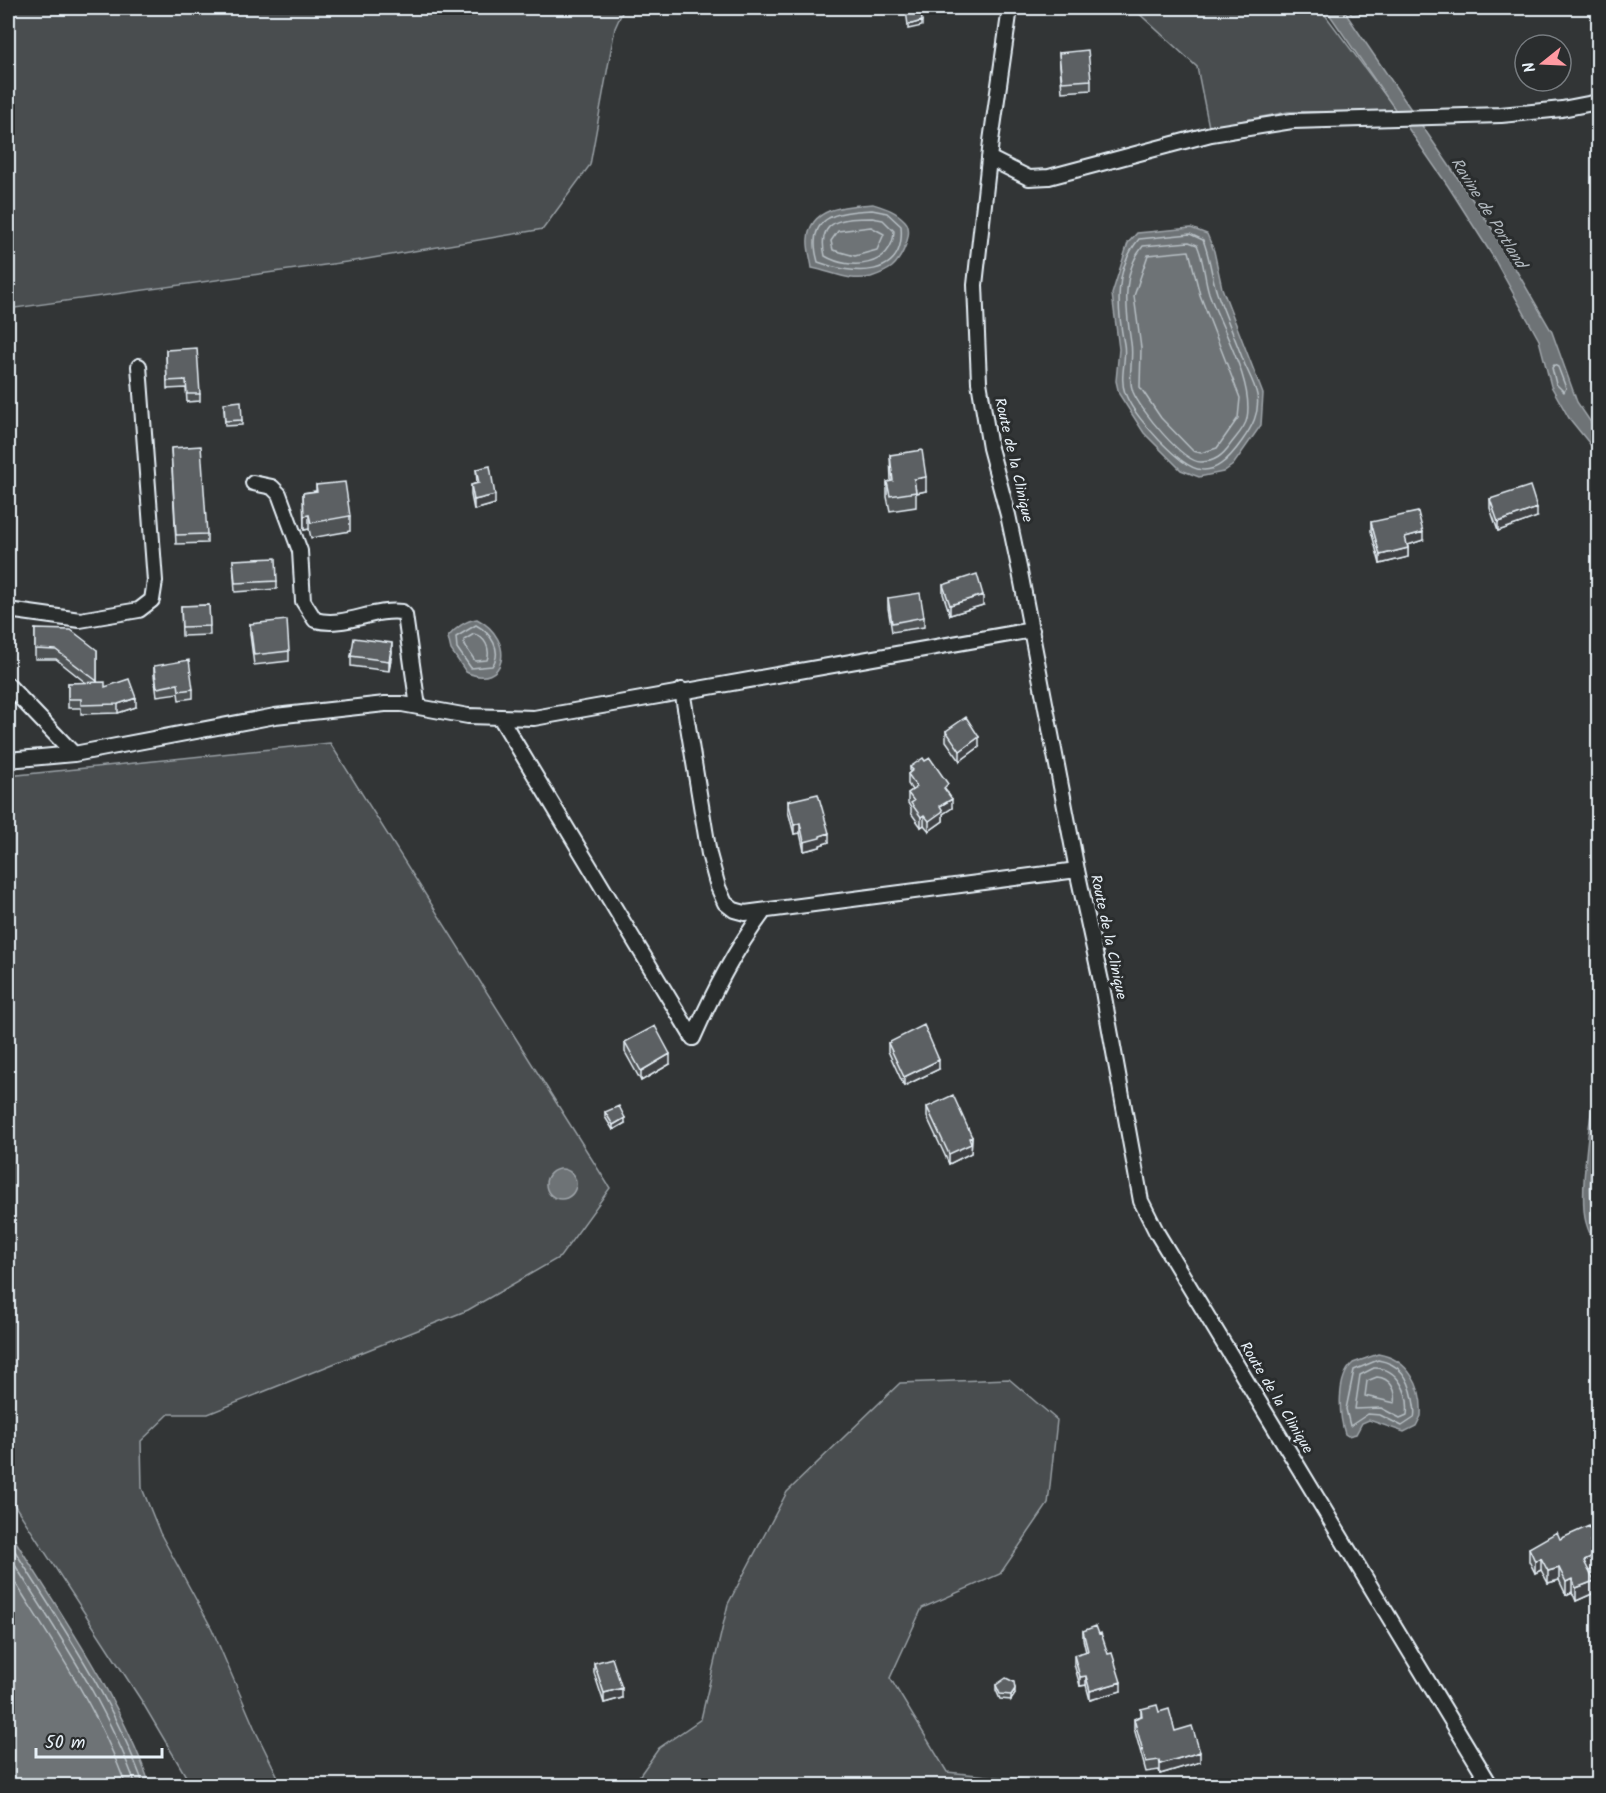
<svg xmlns="http://www.w3.org/2000/svg" width="1606" height="1793" viewBox="0 0 1606 1793" font-family="Kalam,sans-serif">
<style>
.green{fill:#494d4f;stroke:#989fa4;stroke-width:1.5}
.water{fill:#6e7376;stroke:#9fa5aa;stroke-width:1.5}
.lines{fill:none;stroke-linecap:round;stroke-linejoin:round}
.shore{stroke:#b7bfc4;stroke-width:1.5}
.minor-casing{stroke:#e8f1f8;stroke-width:18}
.minor{stroke:#2a2d2e;stroke-width:14}
.wall{fill:#4f5355;stroke:#e8f1f8;stroke-width:1.5}
.shaded-wall{fill:#404345;stroke:#e8f1f8;stroke-width:1.5}
.building{fill:#5c6063;stroke:#e8f1f8;stroke-width:1.5}
.labels{text-anchor:middle;dominant-baseline:central;stroke-width:6;stroke-linejoin:round;paint-order:stroke}
.street-label{font-size:15px;fill:#e8f1f8;stroke:#2a2d2e}
.water-label{font-size:16px;font-style:italic;fill:#b1b8be;stroke:#2a2d2e}
</style>
<rect width="100%" height="100%" fill="#323536"/>
<filter id="ink" filterUnits="userSpaceOnUse"><feTurbulence type="fractalNoise" baseFrequency=".0167" numOctaves="2"/><feDisplacementMap in="SourceGraphic" scale="12" xChannelSelector="R" yChannelSelector="G"/><feConvolveMatrix kernelMatrix="1 2 1 2 8 2 1 2 1" color-interpolation-filters="sRGB"/></filter>
<g filter="url(#ink)">
<path class="green" d="M8,8H624L615,28L590,165L543,229L361,260L8,309Z
M1133,8H1320L1397,111L1288,112L1209,127L1197,67Z
M1346,8H1410L1352,15Z
M330,743L610,1188L560,1257L468,1310L208,1414H169L141,1441L142,1488L160,1533L212,1629L257,1734L282,1785H191L141,1700L8,1495V776Z
M1009,1379L1057,1420L1048,1504L1000,1574L922,1608L890,1678L947,1772L1079,1785H633L659,1748L701,1719L728,1604L787,1492L900,1383Z"/>
<path class="water" d="M1325,8H1342L1493,230L1552,332L1577,402L1598,433V454L1569,418L1551,386L1539,340L1492,255L1448,186Z
M873,204C886,208 896,211 905,221C915,232 901,259 892,267C887,271 877,275 871,277C849,282 833,272 812,268C811,259 807,248 808,239C810,206 848,206 873,204Z
M1191,228L1207,234L1214,251L1222,288L1263,394L1261,425L1233,465L1223,472L1199,477L1181,470L1144,433L1119,394L1116,381L1119,349L1112,294L1128,243L1137,233Z
M477,619C517,640 505,691 466,672L451,650L448,637C454,629 466,620 477,619Z
M1598,1079V1253C1594,1242 1587,1230 1585,1218C1580,1190 1590,1108 1598,1079Z
M546 1184a15 15 0 1 1 30 0a15 15 0 1 1-30 0Z
M1378,1354C1408,1359 1423,1386 1421,1416L1416,1426L1404,1432L1369,1420L1362,1423L1356,1434L1348,1436L1345,1434C1339,1415 1336,1378 1353,1363Z
M8,1529C59,1611 118,1694 150,1785H8Z"/>
<g class="lines">
<path class="shore" d="M872,210L887,213L901,226C906,280 852,275 818,262C805,216 835,212 872,210Z
M872,218L883,220L894,231C893,267 850,271 825,256C816,219 843,218 872,218Z
M871,227L884,234L877,250L855,256L833,250L831,241L838,231Z
M1190,234L1203,240C1210,257 1211,275 1217,293C1226,317 1236,341 1245,365C1249,374 1255,385 1257,395C1260,413 1252,427 1242,441C1211,485 1193,474 1160,441C1147,427 1132,411 1125,393C1119,377 1127,360 1124,344C1117,308 1114,269 1139,239Z
M1189,242L1197,245C1204,260 1204,277 1209,293C1221,328 1254,382 1247,418C1246,427 1236,437 1230,445C1223,455 1215,462 1201,462C1182,462 1140,409 1133,392C1127,376 1134,359 1131,343C1126,311 1121,273 1143,246Z
M1189,251L1200,295L1240,398L1238,418L1217,448L1201,453L1193,451L1161,418L1140,387L1141,348L1134,296L1148,255Z
M1554,365L1558,367L1566,388L1564,392L1556,384L1552,368Z
M476,625C491,633 503,651 492,666L471,668L457,648L456,637Z
M474,634C485,637 491,649 487,660L475,661L464,644V640Z
M1598,1109C1594,1150 1583,1198 1598,1237
M1378,1360C1400,1364 1409,1377 1413,1399C1414,1406 1416,1411 1414,1418L1402,1426L1380,1415L1368,1414L1350,1426L1346,1409L1354,1370Z
M1374,1368C1398,1367 1410,1394 1407,1415L1400,1418L1381,1408L1355,1409L1360,1375Z
M1377,1377C1390,1378 1397,1390 1395,1403L1365,1396L1367,1381Z
M8,1540C57,1619 113,1698 144,1786
M8,1554C54,1628 107,1703 136,1786
M8,1571C50,1639 99,1709 126,1786"/>
<g class="minor-casing">
<path id="minor" d="M1010,8L991,141L975,285L979,382L990,448L1008,515L1020,572L1077,870L1102,986L1141,1201L1157,1233L1491,1786
M989,158L1029,178L1049,177L1211,134L1292,121L1501,115L1562,109L1598,102
M253,483L272,487L279,494L300,551L303,601L315,620C345,628 373,608 402,612L405,615L418,707
M8,610L80,620L139,610L152,600L155,581L139,366
M8,685L74,754
M682,690L709,854L718,887L725,903L734,910L745,913L1077,870
M501,719L693,1038
M8,760L74,754L275,716L385,704H402L468,716L534,718L1032,630
M693,1038C713,993 734,951 764,911"/>
</g>
<use href="#minor" class="minor"/>
</g>
<path class="wall" d="M1059,53L1091,80V90L1062,92Z
M166,350L200,394V401L187,402L186,388L167,389Z
M224,408L242,420V425L225,426Z
M171,448L207,534V543L176,544Z
M890,455L926,491L916,493V507L890,511L887,497V482L891,481Z
M476,469L495,504L474,510L471,495V485L477,483Z
M316,485L350,516V531L311,538L309,529L304,530L303,493L316,491Z
M1490,499L1537,517L1498,531L1490,508Z
M1371,522L1423,540L1408,545V557L1380,564L1371,531Z
M233,560L277,581V589L235,592Z
M943,585L983,605L950,615L943,594Z
M888,598L924,617V627L892,632L888,608Z
M209,605L210,635L182,636L181,606Z
M250,624L289,651V661L254,665L250,634Z
M35,629L97,650V682L136,707L118,713L81,714V708H68V683H86L56,659H35Z
M392,652L389,671L351,666V656Z
M154,666L193,689V698L179,700L178,693L157,696L154,675Z
M946,731L979,747L960,761L946,741Z
M910,767L948,793L952,808L943,814V821L929,831L924,825L921,827L911,813V808L908,803V793L912,790L908,784V774L910,772Z
M788,801L829,842L820,845V847L804,851L800,833L794,834L788,811Z
M625,1042L670,1064L641,1081L625,1052Z
M888,1043L939,1069L904,1086L888,1051Z
M927,1107L972,1137L971,1153L949,1164L927,1117Z
M605,1112L625,1123L613,1130L605,1117Z
M1560,1539L1595,1551L1597,1567L1589,1571L1594,1593L1576,1601L1572,1592L1566,1595L1559,1580L1548,1583L1541,1570L1535,1573L1529,1561V1548Z
M1083,1631L1108,1654L1121,1691L1090,1700L1086,1685L1080,1686L1074,1664V1655L1086,1652L1083,1639Z
M594,1663L622,1698L604,1703L594,1673Z
M996,1685L1015,1694L1011,1700L1000,1699L996,1690Z
M1141,1709L1159,1712L1200,1762L1160,1774L1159,1770L1146,1772L1134,1728V1719L1141,1716Z"/>
<path class="shaded-wall" d="M922,21V26L908,29V25Z
M926,477V491L916,493L914,479Z
M495,495V504L474,510V500Z
M1537,508V517L1498,531V522Z
M309,515V529L304,530V516Z
M1423,532V540L1405,546V537Z
M1408,548V557L1380,564V555Z
M983,595V605L950,615V605Z
M392,643V652L389,671V661Z
M136,698V707L118,713V704Z
M979,737V747L960,761V751Z
M952,799V808L943,814V821L929,831V821L940,806Z
M924,815V825L921,827V817Z
M800,823V833L794,834V825Z
M829,833V842L820,845V847L804,851V842L820,836Z
M670,1054V1064L641,1081V1071Z
M939,1060V1069L904,1086V1077Z
M625,1118V1123L613,1130V1125Z
M972,1137L971,1153L949,1164V1154Z
M1595,1538V1551L1590,1541Z
M1597,1555V1567L1584,1574V1561Z
M1541,1558V1570L1535,1573V1561Z
M1559,1568V1580L1548,1583V1571Z
M1572,1579V1592L1566,1595V1582Z
M1594,1581V1593L1576,1601V1588Z
M1086,1676V1685L1080,1686V1677Z
M1121,1682V1691L1090,1700V1691Z
M622,1688V1698L604,1703V1693Z
M1015,1689V1694L1011,1700V1695Z
M1200,1752V1762L1160,1774V1764Z"/>
<path class="building" d="M921,9L922,21L908,25L906,11Z
M1088,50L1091,80L1062,82L1059,53Z
M197,348L200,394H187L186,380L167,381L166,350Z
M241,401L242,420L225,421L224,403Z
M201,446L207,534L176,535L171,448Z
M922,450L926,477L914,479L916,492L890,496L887,482L893,481L890,455Z
M490,466L495,495L474,500L471,485L479,483L476,469Z
M345,482L350,516L311,523L309,515L304,516L303,493L317,491L316,485Z
M1530,486L1537,508L1498,522L1490,499Z
M1418,512L1423,532L1405,537L1408,548L1380,555L1371,522Z
M276,558L277,581L235,583L233,560Z
M977,574L983,595L950,605L943,585Z
M920,593L924,617L892,623L888,598Z
M209,605L210,626L182,627L181,606Z
M287,620L289,651L254,655L250,624Z
M35,629L71,630L97,650V681L56,650L35,649Z
M354,638L392,643L389,661L351,656Z
M189,660L193,689L179,691L178,684L157,688L154,666Z
M129,679L136,698L118,704L81,705V699H68V683L105,682V687Z
M966,717L979,737L960,751L946,731Z
M923,758L925,761L930,758L948,784L944,788L952,799L940,806L943,811L929,821L924,815L921,817L911,803L914,801L908,793L917,787L908,774L913,770L910,767Z
M818,794L829,833L820,836V838L804,842L800,823L794,825L788,801Z
M924,1025L939,1060L904,1077L888,1043Z
M655,1026L670,1054L641,1071L625,1042Z
M953,1095L972,1137L969,1138L971,1144L949,1154L927,1107Z
M619,1106L625,1118L613,1125L605,1112Z
M1589,1526L1595,1538L1590,1541L1597,1555L1584,1561L1594,1581L1576,1588L1572,1579L1566,1582L1559,1568L1548,1571L1541,1558L1535,1561L1529,1548L1557,1532L1560,1539Z
M1096,1626L1099,1634L1101,1633L1108,1654L1112,1653L1121,1682L1090,1691L1086,1676L1080,1677L1074,1655L1088,1651L1083,1631Z
M612,1658L622,1688L604,1693L594,1663Z
M1006,1678L1014,1682L1015,1689L1011,1695L1000,1694L996,1685Z
M1157,1705L1159,1712L1169,1709L1175,1731L1192,1726L1200,1752L1160,1764L1159,1760L1146,1762L1134,1719L1142,1716L1141,1709Z"/>
</g>
<g class="labels">
<g class="street-label">
<text transform="translate(1013 460) rotate(77)">Route de la Clinique</text>
<text transform="translate(1108 937) rotate(78)">Route de la Clinique</text>
<text transform="translate(1276 1398) rotate(59)">Route de la Clinique</text>
</g>
<g class="water-label">
<text transform="translate(1488 213) rotate(58)">Ravine de Portland</text>
</g>
</g>
<rect width="1606" height="1793" fill="none" stroke="#2a2d2e" stroke-width="30"/>
<rect x="15" y="15" width="1576" height="1763" fill="none" stroke="#e8f1f8" stroke-width="2" filter="url(#ink)"/>
<g transform="translate(1543 63) rotate(252)"><circle r="28" fill="#2a2d2e" stroke="#767b7f" stroke-width="1.5"/>
<path d="M0-4.5L10 22L0 15L-10 22Z" fill="#ff9aa2"/>
<text y="-9" font-size="16" font-weight="bold" text-anchor="middle" fill="#e8f1f8">N</text>
</g>
<path d="M36 1748v9h126v-9" fill="none" stroke="#e8f1f8" stroke-width="3"/>
<text x="45" y="1748" font-size="18" fill="#e8f1f8" stroke="#2a2d2e" stroke-width="4.5" paint-order="stroke">50 m</text>
</svg>
